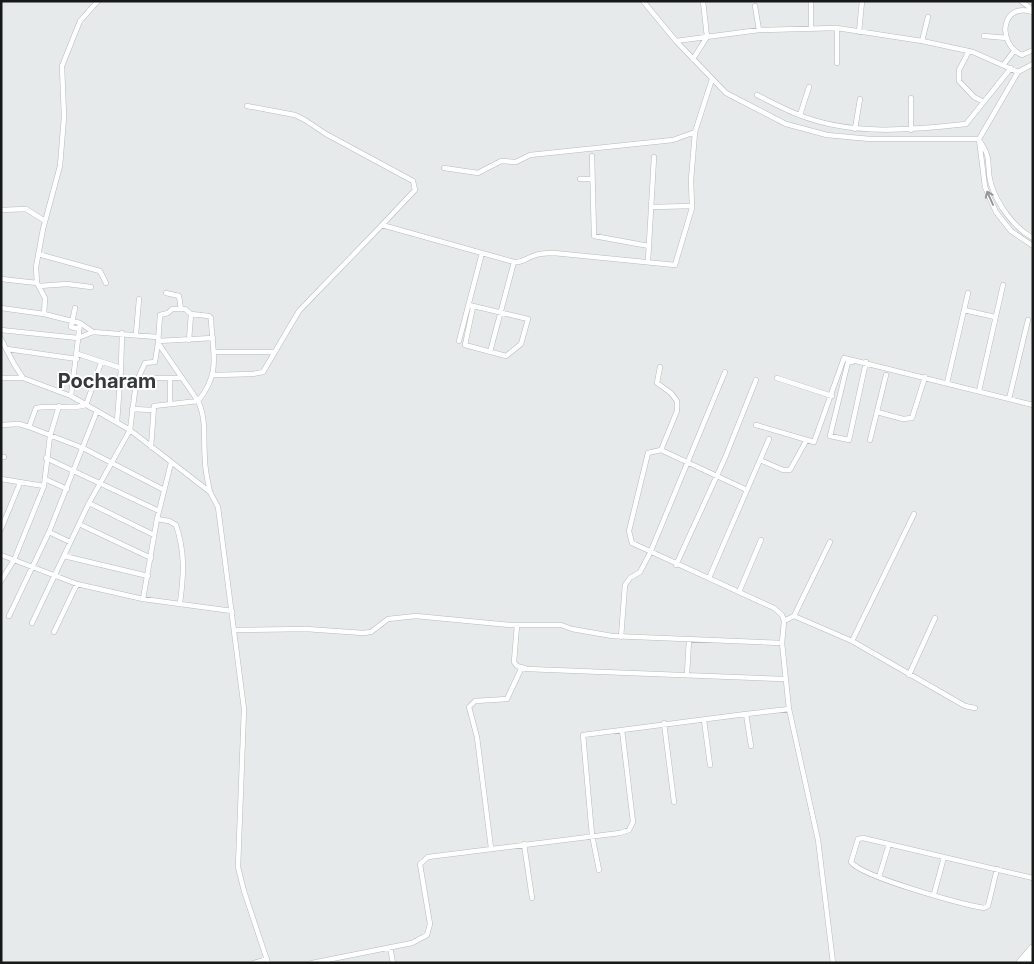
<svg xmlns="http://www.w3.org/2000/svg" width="1034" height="964" viewBox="0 0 1034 964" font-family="Inter,sans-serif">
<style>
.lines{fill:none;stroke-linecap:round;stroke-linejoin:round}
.street-casing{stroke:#b7bbbb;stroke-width:5.5}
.highway-casing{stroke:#b7bbbb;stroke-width:10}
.street{stroke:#fff;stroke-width:4.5}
.highway{stroke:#fff;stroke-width:9}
.oneway{stroke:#979797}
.labels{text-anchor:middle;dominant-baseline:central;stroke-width:4;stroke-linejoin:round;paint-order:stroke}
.quarter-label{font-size:20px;font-weight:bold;fill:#363939;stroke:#fff}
</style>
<rect width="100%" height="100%" fill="#e6eaea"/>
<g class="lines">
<g class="street-casing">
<path id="street" d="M643,1L676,41L726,93L786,124L827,135L870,139H979
M1021,1L1033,10
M755,6L759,30
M1033,12C1001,1 996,44 1022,55L1033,50
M811,29V1
M859,32L862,1
M984,36L1007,38
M676,41L759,30L837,28L922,41L973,52L1018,72
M922,41L928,17
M969,51L959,70V81L974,97L984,102
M693,59L707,37L703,1
M837,63V28
M1004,64L1014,51
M1033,64L1018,72L979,139L985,187L996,212L1011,231L1033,246
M757,95C771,102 784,109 799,115C852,136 911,130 966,124L1011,68
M911,98V130
M247,106L295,115L305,120L326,134L413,181L415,190L382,225
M800,115L809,87
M855,129L860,99
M979,140C994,161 985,164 991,184C997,204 1014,228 1033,238
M592,156L594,236L649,246
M444,168L478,173L501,161L516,162L530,155L673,140L695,132L712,79
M580,179H592
M653,207L692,206
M1,210L26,209L45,221
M38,254L100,271L106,283
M648,261L654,157
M1,279L37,283
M39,286L67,284L91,287
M166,293L179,296L181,309
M469,305L528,319L521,344L506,356L465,345L473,307
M1,308L44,314L80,323L71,396
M75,308L71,327L79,329
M964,310L995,317
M44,314L45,298L37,283L36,267L43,229L60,166L64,117L62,66L80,21L98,1
M80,323L93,332L157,337
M1,330L78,338L93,332
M136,334L139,299
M1,339L14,364L23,378L71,396L130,430L210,492L218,507L244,709L238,867L244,891L268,963
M189,340L191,314
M158,341L213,338
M459,341L482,253
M7,349L77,359
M214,352H273
M490,352L514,262
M78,354L121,368L117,422
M852,362H848L830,436L849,440L866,362
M660,367L657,383L671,393L677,401V411L661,450L747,490
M121,368L122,333
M214,375L253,374L263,372L299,311L382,225L514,262C522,263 525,259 533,256C539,253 547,253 554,253L675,265L692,208L691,180L695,132
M1,378H23
M156,378H170
M777,378L832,396
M120,382L136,383
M947,383L968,293
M979,391L1003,285
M1009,399L1028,320
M170,403V378H182
M132,409L153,410
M877,412L903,419L912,418L925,377
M1,425L19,424L29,427L83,448L164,490
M756,425L814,442L844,358L1033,405
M29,427L36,408C53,405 70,410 86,405L101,363
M870,440L886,375
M151,447L154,406L198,401C222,372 212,352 211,318L209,316L191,314L185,309H172L168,313L160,315L158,343L198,401C207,420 203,440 205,460C205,471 208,482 210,492
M661,450L648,453L629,531L632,543L774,608L782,615L784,621L782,643L789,709L818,840L833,963
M1,457H4
M46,458L159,511
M760,460L783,470H790L806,441
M1,479L44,486
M45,479L67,489
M89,503L154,535
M157,519L169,521L176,525C185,552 184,573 180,603
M79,524L151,558
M1,529L20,483
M49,532L70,542
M1,555L77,584L143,599L232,611
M64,556L148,576
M676,565L725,458L756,380
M709,578L769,439
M1,581L14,560L44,486L50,436L59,406
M739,592L761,540
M143,599L157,519L171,463
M9,616L49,532L97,411
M794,616L852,641L965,706L975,708
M784,621L794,616L830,542
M32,623L89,503L130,430L136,383L145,363L155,362L158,343
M517,625L514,662L517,666L527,669L784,679
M235,630L306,629L363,633L371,632L388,619L416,616L510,625H561L572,629L612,636L782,643
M54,632L77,584
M621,637L625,585L630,578L640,572L650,553L725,372
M852,641L914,514
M687,674L689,640
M909,675L935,618
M746,714L789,709
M704,720L710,765
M664,723L674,802
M524,844L532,898
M491,848L477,737L469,707L475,701L507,699L522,667
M997,869L988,906L984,908C961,904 862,877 851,862L858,839L863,838L1033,878
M599,870L592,835L583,735L746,714L751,746
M879,877L889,844
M934,894L944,857
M390,947L393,963
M254,963L267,959
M312,963L412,943L427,935L430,924L420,864L428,857L620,833L629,830L633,822L622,730"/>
</g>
<g class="highway-casing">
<path id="highway" d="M1021,963L1033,949
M1032,963L1033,962"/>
</g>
<use href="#street" class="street"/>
<use href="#highway" class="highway"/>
</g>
<defs><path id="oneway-shaft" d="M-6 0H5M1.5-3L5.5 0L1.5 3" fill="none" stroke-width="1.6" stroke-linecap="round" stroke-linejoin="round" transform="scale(1.25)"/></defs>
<use class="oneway" href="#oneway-shaft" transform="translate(990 198) rotate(-114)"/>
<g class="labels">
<g class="quarter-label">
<text x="107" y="381">Pocharam</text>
</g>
</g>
<rect width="1034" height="964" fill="none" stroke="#171818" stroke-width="5"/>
</svg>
